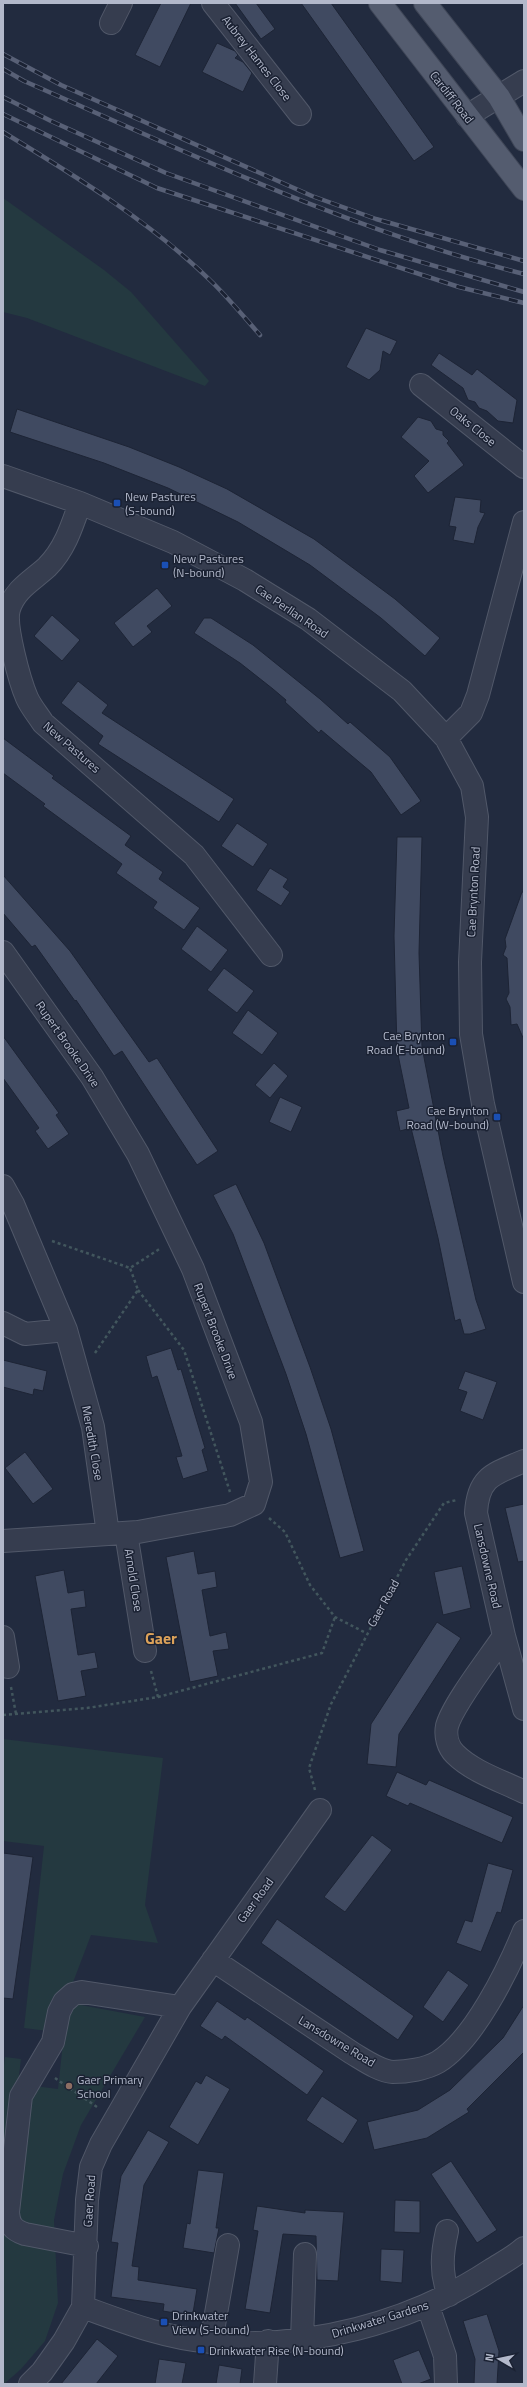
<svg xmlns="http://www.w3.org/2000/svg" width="527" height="2387" viewBox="0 0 527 2387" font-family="'Titillium Web',sans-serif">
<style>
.green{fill:#243940}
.building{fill:#404a61;stroke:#1d2435}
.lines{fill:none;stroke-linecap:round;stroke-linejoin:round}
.minor-casing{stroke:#515869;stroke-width:24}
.major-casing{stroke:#3f4657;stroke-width:24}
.path{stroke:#42565d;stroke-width:2.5;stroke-dasharray:3 3;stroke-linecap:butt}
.minor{stroke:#363d4f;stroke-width:22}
.major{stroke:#545c6f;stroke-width:22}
.rail-casing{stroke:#586076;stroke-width:4.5}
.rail{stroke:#1b2233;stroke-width:3;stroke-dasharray:9;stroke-linecap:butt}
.transit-dot{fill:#1a4fb4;stroke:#1b2233;stroke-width:1.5}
.education-dot{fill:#8d6e63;stroke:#1b2233;stroke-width:1.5}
.labels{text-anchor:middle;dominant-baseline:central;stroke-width:3;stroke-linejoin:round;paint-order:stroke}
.street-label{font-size:12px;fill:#b2b8ca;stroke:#1b2233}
.poi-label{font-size:12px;fill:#b2b8ca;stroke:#1b2233;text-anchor:start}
.district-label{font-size:16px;font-weight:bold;fill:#dca25a;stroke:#1b2233}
</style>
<rect width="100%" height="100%" fill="#222b3f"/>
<path class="green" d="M3,198L104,270L131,292L209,381L205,386L27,318L3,312Z
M3,1739L163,1758L145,1905L158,1943L91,1935L72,1985L70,2003L145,2017L81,2125L63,2174L54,2220L58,2303L45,2341L21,2369L4,2384L3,2072L5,2057L21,2059L18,2084L58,2089L64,2033L24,2028L44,1846L3,1841Z"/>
<path class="building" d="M161,3H191L160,67L135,55Z
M235,3H256L275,29L261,39Z
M301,3H331L434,147L414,161Z
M217,43L235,51L238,55L235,58L243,62L252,73L243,92L202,72Z
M366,328L397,341L390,355L383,351L380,370L369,380L346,367Z
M439,353L472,375L477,369L517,400L513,423L498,421L487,411L479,408L475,402L468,400L463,388L431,365Z
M17,409L129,447L179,467L227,489L314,539L395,599L440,638L425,656L381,618L310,565L238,522L168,488L104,463L10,432Z
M418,417L431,421L436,429L443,431V435L449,441L447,443L464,465L428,493L414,476L429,461L401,437Z
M455,497L481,500L480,512L485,513L478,527L474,544L453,540L456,527L449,526Z
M157,588L172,606L147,626L152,632L133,647L114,623Z
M52,615L80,640L62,661L34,636Z
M204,618H211L253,645L320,699L348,724L350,722L390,757L421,801L401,815L371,772L321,730L319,733L285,702L286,700L273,689L240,663L194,633Z
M78,681L108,705L102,713L234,799L219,822L98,744L103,736L61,703Z
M3,738L54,776L52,778L131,836L125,845L163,872L159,879L200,908L184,930L153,908L157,902L116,873L122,864L43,806L45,804L3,773Z
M237,823L268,844L253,867L221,846Z
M397,837H422L419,953L422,1047L443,1156L476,1300L486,1329L470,1334H464L460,1319L455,1321L438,1238L411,1128L400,1131L396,1111L409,1108L397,1050L394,936Z
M270,868L288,879L283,887L290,892L281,906L256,890Z
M3,875L70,951L149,1062L157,1058L218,1151L197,1165L122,1051L114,1056L76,1000L75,1001L35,945L32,947L3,913Z
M522,892H524V1040L517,1024L511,1025L510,1007L506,999L509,993L507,958L503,955L506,947L505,939Z
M197,926L228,950L211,972L181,949Z
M224,968L254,991L237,1013L207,990Z
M248,1010L278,1033L262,1055L232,1033Z
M3,1036L59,1113L56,1115L69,1134L48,1149L35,1131L39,1128L3,1078Z
M274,1063L288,1076L270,1098L255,1085Z
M280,1097L302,1107L291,1132L269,1122Z
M236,1184L264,1243L310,1367L331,1429L364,1551L340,1558L306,1434L286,1374L233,1234L213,1195Z
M171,1348L178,1370L181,1369L205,1448L202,1450L208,1471L183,1479L176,1457L182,1456L176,1436L157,1376L152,1378L146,1356Z
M3,1360L47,1371L43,1391L34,1389L33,1395L3,1387Z
M465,1371L497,1382L483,1420L460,1411L467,1392L458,1389Z
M25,1452L53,1489L33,1504L5,1468Z
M524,1504V1561L518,1562L505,1508Z
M194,1551L198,1574L215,1571L217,1587L202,1590L210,1636L226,1632L229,1649L213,1651L218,1676L190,1682L166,1557Z
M462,1566L471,1608L443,1615L434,1572Z
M64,1570L68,1593L84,1590L86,1607L71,1609L78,1655L95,1652L98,1668L81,1671L86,1696L58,1701L35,1576Z
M437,1622L461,1638L399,1734L396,1767L367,1764L371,1724Z
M397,1772L426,1785L429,1780L513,1817L502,1843L410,1803L408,1806L386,1796Z
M372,1835L392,1850L345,1912L324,1897Z
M3,1853L33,1857L13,1999L3,1998Z
M488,1863L513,1870L501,1913L497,1912L481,1952L456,1943L465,1920L472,1922Z
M277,1919L414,2016L398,2040L261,1943Z
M448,1970L469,1985L443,2022L423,2007Z
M217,2001L245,2020L247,2017L324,2071L307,2095L225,2036L222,2040L200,2026Z
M524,2005V2052L467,2109L469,2112L427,2138L374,2150L367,2122L418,2110L450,2090L503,2038Z
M206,2075L230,2089L198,2145L169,2127L196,2081L201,2084Z
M322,2096L358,2120L343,2144L306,2120Z
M148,2130L169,2142L144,2185L132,2266L139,2267L138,2280L197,2289L193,2313L186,2312V2315L163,2311L164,2304L111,2297L118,2243L111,2242L121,2176Z
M451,2161L497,2230L477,2243L431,2174Z
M198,2170L224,2173L216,2228H219L214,2253L183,2248L187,2223L190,2224Z
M395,2200L420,2201V2233L394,2232Z
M257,2206L305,2213V2210L344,2212L338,2281L317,2280L316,2236L283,2234L270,2313L245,2309L258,2231L253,2230Z
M381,2249L404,2250L402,2283L380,2281Z
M487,2314L499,2351L497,2384H474L475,2359L463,2321Z
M97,2339L118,2356L96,2384H61Z
M419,2350L431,2379L418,2384H402L393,2360Z
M159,2359L186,2363L182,2384H155Z
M219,2365L242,2369L240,2384H216Z"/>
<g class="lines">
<g class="minor-casing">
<path id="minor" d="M213,3L300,114
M111,23L121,3
M467,116L524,81
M421,385L524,467
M3,476L80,503L173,542L245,580L308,619L402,691L446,738
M80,503C72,526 65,549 47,567C33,580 15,589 9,609C4,625 20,682 27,698C31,707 38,715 43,723L194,855L271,955
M524,522L478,695L471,713L446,738L472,786L477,817L470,962L471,1034L483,1104L524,1282
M3,952L92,1077L138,1154L193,1269L251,1422L261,1482L254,1504L230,1515L138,1532L3,1541
M3,1186L13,1204L66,1330L93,1427L108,1534
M3,1323L25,1334L66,1330
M524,1461C493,1474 478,1477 476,1513L504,1636L524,1709
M126,1533L145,1651
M504,1636C490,1657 453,1704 447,1726C445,1736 448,1747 455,1754C473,1772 502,1781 524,1792
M3,1637L8,1667
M213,1960L352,2053C364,2060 379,2071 393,2072C407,2072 426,2069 438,2062C474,2040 508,1970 524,1931
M447,2231C442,2253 440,2273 449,2295
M87,2246L25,2234C13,2230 9,2225 8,2212L21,2096L53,2042L59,2012L64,2002L73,1994L82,1992L180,2007
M428,2306L445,2356L446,2384
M83,2307C124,2322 167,2339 211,2342C309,2349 409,2324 491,2270C502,2263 514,2257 524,2248
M302,2340L305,2254
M211,2342L228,2245
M30,2384L42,2372L64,2341L83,2307L87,2200L91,2167L101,2144L180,2007L320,1810
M265,2384L268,2341"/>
</g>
<g class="major-casing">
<path id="major" d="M380,3L524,189
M425,3L499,97L524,140"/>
</g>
<path class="path" d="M52,1241L130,1268L161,1248
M138,1290L184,1350L230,1492
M95,1353L138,1290L130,1268
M269,1518L285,1532L310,1585L335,1617L366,1633
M151,1671L158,1697
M11,1687L16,1714
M3,1715L87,1708L158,1697L322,1653L335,1617
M315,1790L309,1768L331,1704L406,1560L444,1503L457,1500
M55,2078L97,2107"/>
<use href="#minor" class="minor"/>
<use href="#major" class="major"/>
<g class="rail-casing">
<path id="rail" d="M3,54L61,85L312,196L376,219L524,261
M3,69L24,81C188,153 350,230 524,274
M3,97L51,121L166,173L380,250L524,292
M3,114L157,188L459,287L524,303
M3,132C77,177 151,222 213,283C230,300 245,318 260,335"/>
</g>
<use href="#rail" class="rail"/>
</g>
<g class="transit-dot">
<rect x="113" y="499" width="8" height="8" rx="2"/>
<rect x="161" y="561" width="8" height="8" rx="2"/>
<rect x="449" y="1038" width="8" height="8" rx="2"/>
<rect x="493" y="1113" width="8" height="8" rx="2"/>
<rect x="160" y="2318" width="8" height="8" rx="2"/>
<rect x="197" y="2346" width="8" height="8" rx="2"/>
</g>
<circle class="education-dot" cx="69" cy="2086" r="4"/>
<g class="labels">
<g class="street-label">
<text transform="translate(257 58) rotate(52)">Aubrey Hames Close</text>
<text transform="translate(452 97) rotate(52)">Cardiff Road</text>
<text transform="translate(473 426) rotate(39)">Oaks Close</text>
<text transform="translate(292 611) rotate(34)">Cae Perllan Road</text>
<text transform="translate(72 747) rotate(41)">New Pastures</text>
<text transform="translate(473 892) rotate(-87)">Cae Brynton Road</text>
<text transform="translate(68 1044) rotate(55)">Rupert Brooke Drive</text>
<text transform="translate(216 1331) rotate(69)">Rupert Brooke Drive</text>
<text transform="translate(93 1443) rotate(80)">Meredith Close</text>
<text transform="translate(488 1566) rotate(77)">Lansdowne Road</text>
<text transform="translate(134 1580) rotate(81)">Arnold Close</text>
<text transform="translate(383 1603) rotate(-61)">Gaer Road</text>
<text transform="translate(255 1900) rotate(-54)">Gaer Road</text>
<text transform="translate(337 2041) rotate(31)">Lansdowne Road</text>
<text transform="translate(89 2201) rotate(-86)">Gaer Road</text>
<text transform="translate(380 2319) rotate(-17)">Drinkwater Gardens</text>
</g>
<g class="poi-label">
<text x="125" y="496">New Pastures<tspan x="125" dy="14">(S-bound)</tspan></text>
<text x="173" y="558">New Pastures<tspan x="173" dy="14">(N-bound)</tspan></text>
<text x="445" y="1035" text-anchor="end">Cae Brynton<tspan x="445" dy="14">Road (E-bound)</tspan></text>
<text x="489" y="1110" text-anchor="end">Cae Brynton<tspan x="489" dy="14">Road (W-bound)</tspan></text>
<text x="77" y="2079">Gaer Primary<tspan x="77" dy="14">School</tspan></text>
<text x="172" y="2315">Drinkwater<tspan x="172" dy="14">View (S-bound)</tspan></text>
<text x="209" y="2350">Drinkwater Rise (N-bound)</text>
</g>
<g class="district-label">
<text x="161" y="1638">Gaer</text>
</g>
</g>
<rect width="527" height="2387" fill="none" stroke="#b2b8ca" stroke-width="8"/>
<g transform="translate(499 2359) rotate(279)" stroke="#1b2233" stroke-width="3" paint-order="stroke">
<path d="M0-3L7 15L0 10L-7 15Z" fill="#b2b8ca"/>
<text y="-6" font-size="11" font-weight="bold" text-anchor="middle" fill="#b2b8ca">N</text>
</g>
</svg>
